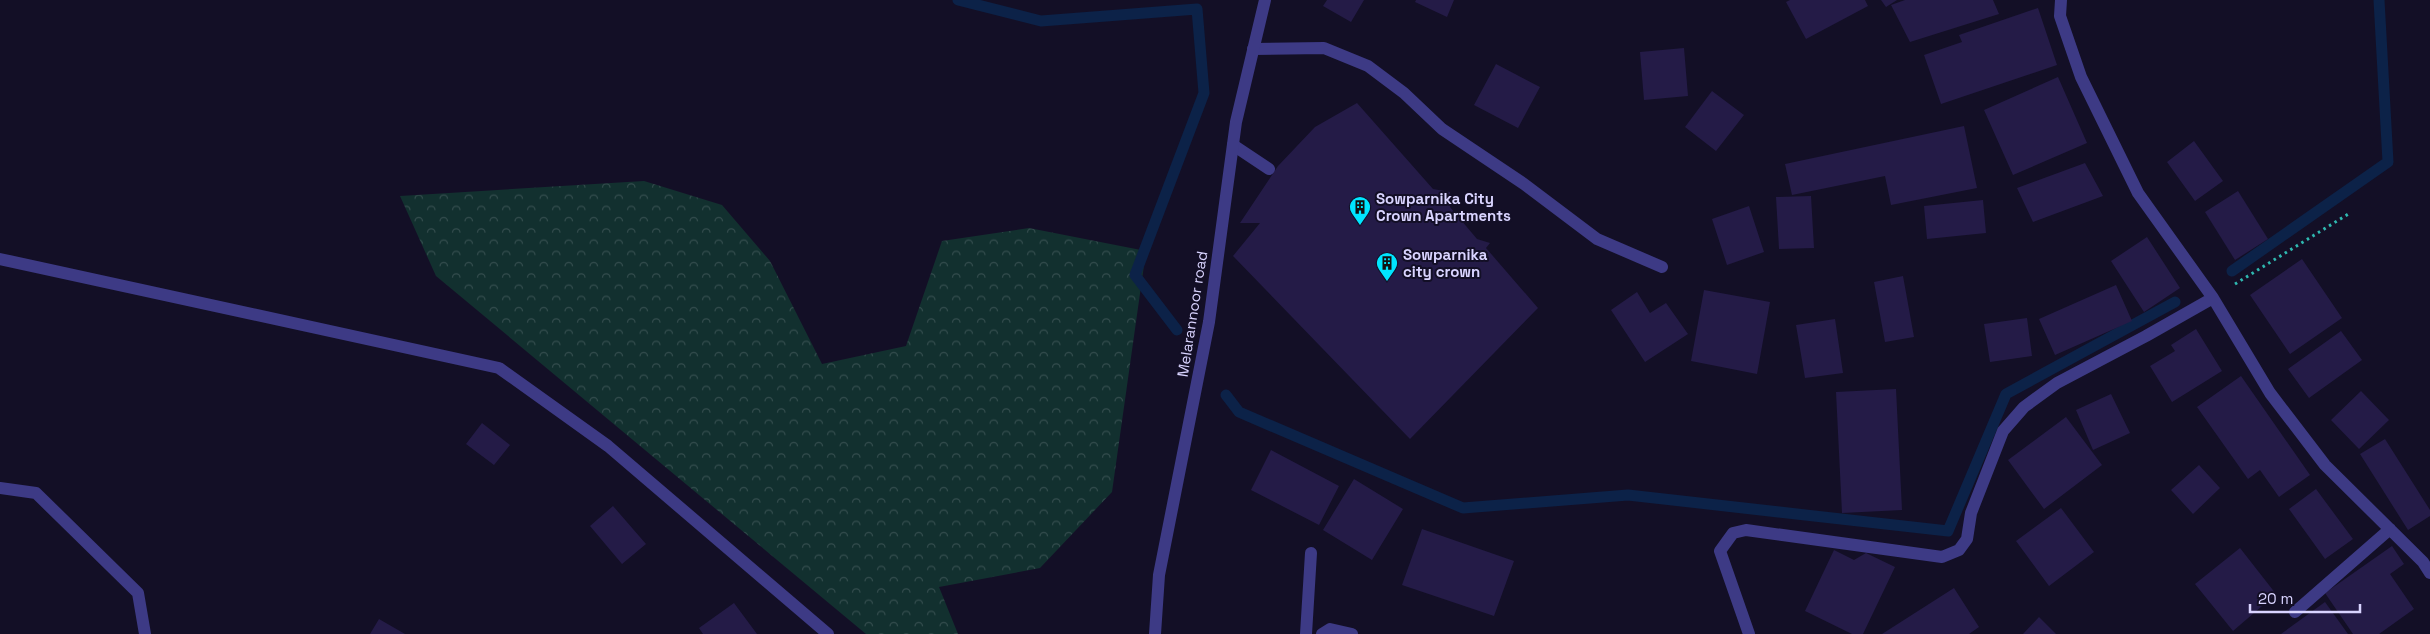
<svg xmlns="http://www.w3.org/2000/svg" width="2430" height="634" viewBox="0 0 2430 634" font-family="'Space Grotesk',sans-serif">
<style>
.forest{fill:url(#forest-crowns)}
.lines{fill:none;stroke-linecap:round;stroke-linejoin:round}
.stream{stroke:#0c2248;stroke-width:11}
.building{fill:#241b47}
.path{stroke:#2fb8b0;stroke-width:3;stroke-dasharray:2.5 4;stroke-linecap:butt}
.service{stroke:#3d3a85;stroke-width:12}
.minor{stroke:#3d3a85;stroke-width:12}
.tertiary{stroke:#3d3a85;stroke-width:12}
.labels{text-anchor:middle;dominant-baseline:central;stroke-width:4;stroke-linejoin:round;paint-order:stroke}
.poi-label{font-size:15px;font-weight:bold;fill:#d9d4ff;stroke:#130f26;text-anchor:start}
.street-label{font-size:15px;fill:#d9d4ff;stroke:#130f26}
</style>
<defs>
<pattern id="forest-crowns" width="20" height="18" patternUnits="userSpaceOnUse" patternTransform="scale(1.25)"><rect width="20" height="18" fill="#12302f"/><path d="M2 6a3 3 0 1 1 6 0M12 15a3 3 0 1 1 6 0" fill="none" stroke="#344d4e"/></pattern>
</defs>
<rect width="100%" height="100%" fill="#130f26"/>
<path class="forest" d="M644,181L722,205L770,261L822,364L906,346L942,241L1029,228L1146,251L1112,492L1040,568L939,587L958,634H866L436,276L400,196Z"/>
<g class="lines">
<path class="stream" d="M958,0L1041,21L1197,9L1204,93L1135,275L1177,330
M2232,271L2388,162L2379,0
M1226,395L1239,412L1463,508L1628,495L1948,531L2006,394L2175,302"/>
</g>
<path class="building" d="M1327,0H1364L1351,22L1323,6Z
M1416,0H1454L1447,17L1415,2Z
M1790,0H1865L1868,6L1806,39L1786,2Z
M1881,0H1897L1886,7Z
M1905,0H1993L1999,14L1910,42L1891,5Z
M2038,8L2057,65L1941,104L1924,55L1962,42L1959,35Z
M1684,48L1688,96L1644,100L1640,52Z
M1496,64L1540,87L1518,128L1474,105Z
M2058,77L2087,143L2013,175L1984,110Z
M1712,91L1744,115L1716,151L1685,127Z
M1357,103L1433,189L1450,192V207L1477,239L1490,243L1486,248L1538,308L1410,439L1233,256L1260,223H1240L1278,166L1315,127Z
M1964,126L1977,188L1891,205L1885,176L1792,195L1785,164Z
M2194,141L2223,181L2195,201L2167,162Z
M2085,163L2103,196L2033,222L2017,188Z
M2238,191L2268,239L2235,260L2205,212Z
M1811,196L1814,248L1779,249L1776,197Z
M1983,200L1986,233L1927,239L1924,206Z
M1749,206L1764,252L1727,265L1712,219Z
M2147,237L2180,288L2144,312L2111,261Z
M2302,259L2342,318L2290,354L2250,295Z
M1903,276L1914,337L1885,342L1874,282Z
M2116,285L2132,321L2055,355L2039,319Z
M1704,290L1770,302L1757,374L1691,361Z
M1637,292L1650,313L1666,303L1688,334L1645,362L1611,310Z
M2027,318L2032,356L1990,362L1984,324Z
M1835,319L1843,373L1805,378L1796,325Z
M2196,329L2222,371L2172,402L2150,366L2175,351L2171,345Z
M2341,331L2362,360L2309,398L2288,369Z
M2241,376L2310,475L2279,497L2260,470L2248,479L2197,407Z
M1896,389L1902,510L1842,513L1836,392Z
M2361,391L2389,420L2359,449L2331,420Z
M2111,394L2130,433L2093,450L2076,410Z
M2066,417L2102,465L2044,509L2008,460Z
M482,423L510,445L494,465L466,444Z
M2385,439L2430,510V516L2408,530L2360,454Z
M1271,450L1339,486L1319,525L1251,490Z
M2199,465L2220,488L2193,514L2171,490Z
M1354,479L1403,509L1372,560L1323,530Z
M2316,489L2353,539L2325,559L2289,509Z
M613,506L646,544L622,564L590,526Z
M2061,508L2094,552L2049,586L2016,541Z
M1422,529L1514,561L1494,616L1402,585Z
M2392,546L2404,564L2390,574L2414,609L2379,634H2353L2325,593Z
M2240,548L2276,594L2233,631L2195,584Z
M1834,550L1854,560L1866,553L1895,567L1863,634H1852L1805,611Z
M1954,588L1979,627L1969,634H1882Z
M2325,602L2348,634H2281Z
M734,603L757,634H703L699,628Z
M2039,617L2056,634H2023Z
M379,619L405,634H370Z"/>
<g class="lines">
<path class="path" d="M2235,284L2350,213"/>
<path class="service" d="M1233,145L1269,169
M0,259L499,368L608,446L828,634
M0,488L36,493L138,593L145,634
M1306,634L1311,553
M1322,634L1330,629L1352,634"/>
<path class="minor" d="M2061,0L2060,16L2081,77L2138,193L2213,298L2270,393L2325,465L2423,562L2430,573
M1253,49L1324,48L1368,66L1404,93L1442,129L1524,184L1597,239L1662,267
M2295,612L2390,529
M1749,634L1720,551L1733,533L1746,530L1942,557L1959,550L1967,539L1971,513L2003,431L2024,407L2057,383L2146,336L2213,298"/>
<path class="tertiary" d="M1155,634L1159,575L1209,322L1236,122L1265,0"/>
</g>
<defs>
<g id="building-pin" transform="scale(1.125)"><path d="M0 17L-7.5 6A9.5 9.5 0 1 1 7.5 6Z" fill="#00e5ff" stroke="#130f26"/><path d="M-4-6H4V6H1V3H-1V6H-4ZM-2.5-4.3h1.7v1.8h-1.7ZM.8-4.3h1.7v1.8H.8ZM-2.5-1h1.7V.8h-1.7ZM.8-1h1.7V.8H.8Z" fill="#111"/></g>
</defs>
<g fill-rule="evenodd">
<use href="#building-pin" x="1360" y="207"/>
<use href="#building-pin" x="1387" y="263"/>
</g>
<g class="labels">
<g class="poi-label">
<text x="1376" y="198">Sowparnika City<tspan x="1376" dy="17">Crown Apartments</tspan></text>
<text x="1403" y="254">Sowparnika<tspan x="1403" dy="17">city crown</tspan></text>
</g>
<g class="street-label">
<text transform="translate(1192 314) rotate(-81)">Melarannoor road</text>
</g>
</g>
<path d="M2250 604v8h110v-8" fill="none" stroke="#d9d4ff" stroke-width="2.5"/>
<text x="2258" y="604" font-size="15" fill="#d9d4ff" stroke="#130f26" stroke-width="4" paint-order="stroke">20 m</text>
</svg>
